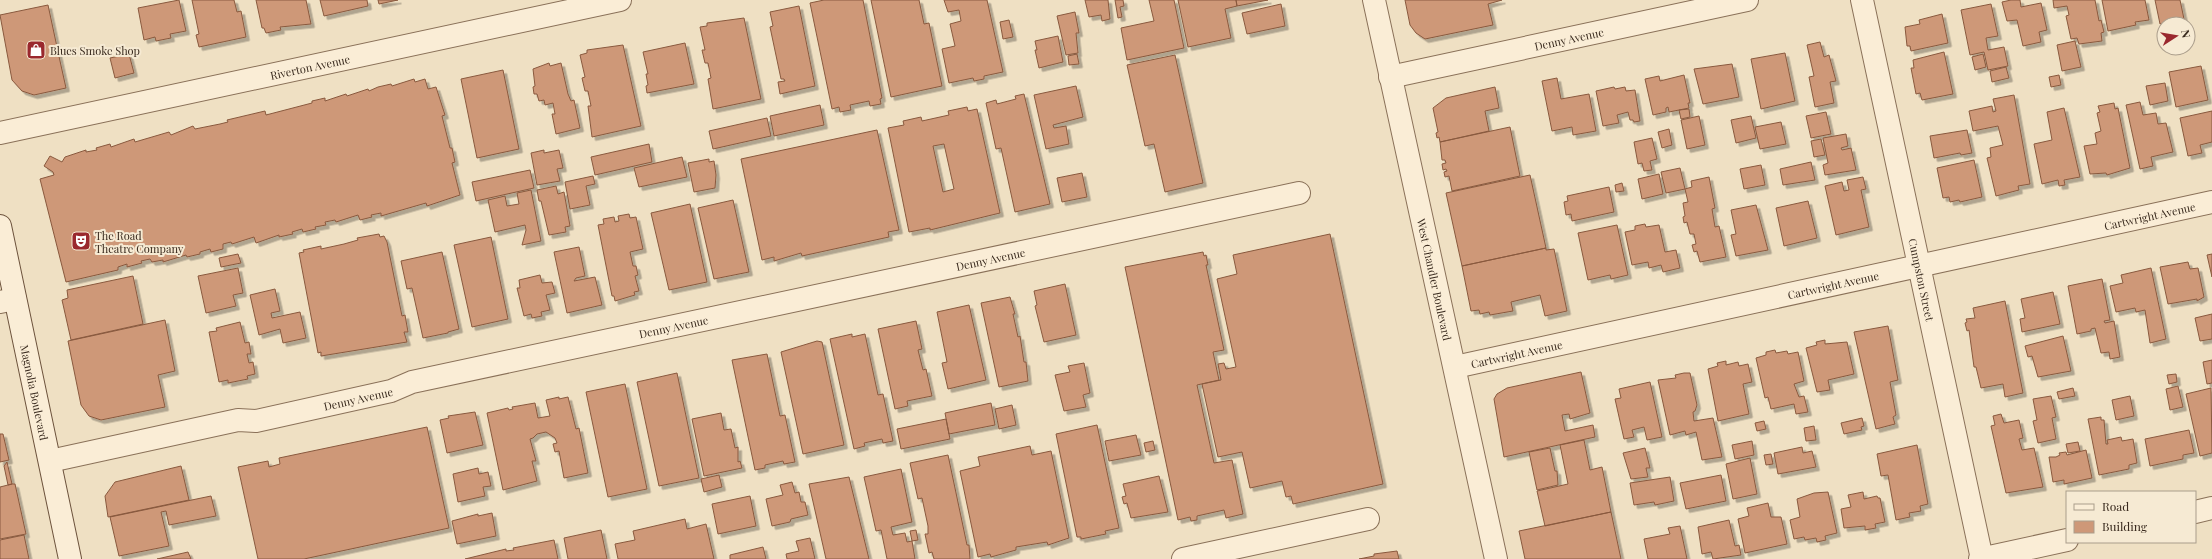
<svg xmlns="http://www.w3.org/2000/svg" width="2212" height="559" viewBox="0 0 2212 559" font-family="'Playfair Display',serif">
<style>
.building{fill:#ce9878;stroke:#89593e;fill-rule:evenodd;filter:url(#shadow)}
.lines{fill:none;stroke-linecap:round;stroke-linejoin:round}
.minor-casing{stroke:#8a7159;stroke-width:24}
.secondary-casing{stroke:#6c523c;stroke-width:24}
.minor{stroke:#faedd6;stroke-width:22}
.secondary{stroke:#faedd6;stroke-width:22}
.labels{text-anchor:middle;dominant-baseline:central;stroke-width:4;stroke-linejoin:round;paint-order:stroke}
.street-label{font-size:11px;fill:#392a1e;stroke:#f6ead3}
.poi-label{font-size:11px;fill:#392a1e;stroke:#f6ead3;text-anchor:start}
</style>
<defs>
<filter id="shadow"><feDropShadow dx="3.5" dy="3.5" stdDeviation="0" flood-color="#0004"/></filter>
</defs>
<rect width="100%" height="100%" fill="#efe0c3"/>
<path class="building" d="M179,0L186,31L170,34L171,38L156,41L155,37L144,40L138,8Z
M192,0H234L237,12L241,11L246,37L199,47L196,35L199,34Z
M256,0H306L311,24L280,27L281,30L266,33L264,28H262Z
M320,0H367L368,6L324,16Z
M378,0H398L379,4Z
M824,0H863L882,98L880,99L881,104L870,106L869,101L850,105L851,110L840,112L839,107L832,109L810,3Z
M871,0H919L924,24L929,23L942,86L891,97Z
M944,0H987L1003,72L984,76V79L974,81L973,78L949,83L942,49L955,46L950,24L961,21L959,10L948,12Z
M1085,0H1108L1110,19L1102,21L1101,15L1089,17Z
M1115,0H1123L1124,6L1120,7L1122,17L1118,18Z
M1149,0H1174L1184,48L1127,60L1121,28L1154,21Z
M1178,0H1236L1237,6L1225,9L1231,38L1188,47Z
M1236,0H1268L1237,6Z
M1405,0H1502L1488,4L1493,25L1425,39L1416,33L1410,25Z
M2011,0H2020L2021,7L2041,3L2047,30L2039,32L2041,42L2023,46L2017,20L2007,21L2002,2Z
M2053,0H2095L2099,21L2101,20L2104,32L2101,33L2102,41L2079,44L2077,38L2071,39L2066,16L2069,15L2067,6L2054,8Z
M2102,0H2145L2149,20L2135,22L2136,25L2108,31Z
M2155,0H2180L2184,19L2160,24Z
M1281,4L1285,26L1247,34L1242,13Z
M1991,4L1998,36L1986,38L1988,50L2004,47L2008,66L1988,70L1984,52L1970,55L1961,10Z
M48,5L57,47L60,46L61,51L58,52L66,88L34,95L22,91L12,80L0,15Z
M799,6L815,86L780,94L778,82L785,81L784,79H781L770,27L773,26L770,12Z
M1075,12L1079,33H1076L1078,53L1066,55L1057,16Z
M1942,14L1948,43L1911,51L1910,46H1907L1905,27L1920,24L1919,20Z
M744,18L761,99L713,109L708,79L711,78L708,63H705L702,50H705L700,27L707,26V23Z
M1009,20L1013,37L1003,39L1000,22Z
M1058,36L1063,62L1039,68L1035,50H1037L1035,41Z
M2075,41L2081,67L2062,71L2057,45Z
M1820,42L1824,57L1829,55L1836,81L1830,82L1834,103L1815,107L1809,77L1814,76L1807,45Z
M685,43L694,84L647,93L646,86L648,85L646,74H648L643,52Z
M623,45L641,126L592,137L588,106H591L588,91H585L582,78L585,77L580,55L587,53V50Z
M1944,52L1953,94L1922,100L1920,93L1916,94L1911,68H1914L1913,60Z
M1785,53L1795,101L1761,109L1751,59Z
M129,54L134,73L115,78L110,58Z
M1077,54L1079,64L1069,65L1068,56Z
M1983,54L1986,67L1975,70L1972,57Z
M1175,55L1203,183L1165,192L1154,144L1145,146L1127,65Z
M549,63L550,66L561,63L568,94L571,101L574,100L580,128L556,134L552,114H555L553,103L545,105L544,100L539,101L537,94H534L533,87L535,86L533,69Z
M1732,64L1739,97L1703,104L1694,69Z
M2201,66L2208,100L2176,107L2169,72Z
M2006,67L2009,78L1992,82L1990,71Z
M503,70L519,149L477,158L461,79Z
M1684,75L1690,103H1688L1689,108L1669,112L1668,107L1666,108V112L1653,115L1645,79L1659,76L1660,81Z
M2059,75L2061,85L2051,87L2049,77Z
M1557,78L1561,99L1589,94L1596,131L1573,135L1572,127L1552,131L1542,81Z
M414,79L415,82L425,79L428,89L436,87L445,115L442,116L450,148H452L455,162L452,163L460,195L427,206L426,203L381,216V213L371,215L372,217L360,220L358,215L336,222L335,220L325,222L326,225L315,227L316,229L303,232L302,229L292,232L293,234L279,237V235L256,243L254,237L232,244L231,242L223,244V249L211,252L210,249L200,252V254L187,257L186,255L163,262V260L152,262L150,259L141,261L142,263L127,267V264L118,267V270L66,282L40,179L54,175L53,172L44,166L50,156L62,162L65,157L86,150V152L97,150L96,148L110,144L111,147L134,139L135,142L169,132L171,135L193,126L195,129L220,124L228,122L227,120L265,111L266,115L312,103V101L325,98V101L346,94L347,96L368,89L369,91L378,87L391,84L392,86Z
M2165,83L2168,101L2150,105L2146,86Z
M1076,86L1083,117L1053,125L1054,128L1066,126L1069,144L1046,149L1034,95Z
M1495,87L1499,108L1485,111L1489,131L1440,142L1439,137L1437,138L1436,133L1438,132L1433,108L1446,98Z
M1614,87L1615,89L1625,87L1626,91L1635,90L1640,121L1634,122L1633,120H1630L1628,112L1617,115L1619,123L1603,126L1596,91Z
M1024,94L1050,204L1015,212L1001,148L996,149L986,103L996,100L997,104L1016,99L1015,96Z
M2014,95L2030,184L2018,186L2019,190L1996,196L1987,158L1991,157L1990,148L2003,145L1998,126L1973,131L1969,111L1992,106L1993,112L1996,111L1993,99Z
M2140,102L2143,115L2156,113L2158,124L2166,123L2173,152L2151,157L2153,166L2140,169L2126,105Z
M2114,103L2115,109L2118,108L2130,168L2107,175L2106,173L2090,174L2084,146L2097,144L2095,133L2101,131L2097,113L2100,112L2098,106Z
M820,105L824,125L774,136L770,116Z
M967,107L968,111L977,109L1000,213L930,230V228L909,232L888,128L904,125L903,121L921,117L922,121L949,115L948,111ZM944,144L954,189L943,192L933,146Z
M2064,108L2080,177L2064,180L2065,185L2059,186L2058,180L2042,184L2034,144L2052,140L2047,112Z
M1689,109L1690,117L1681,119L1679,110Z
M2212,111V142L2200,145L2202,153L2188,156L2180,118Z
M1826,112L1831,134L1811,138L1806,116Z
M1699,116L1705,145L1687,149L1681,120Z
M1751,116L1756,138L1736,143L1731,120Z
M767,118L771,136L713,149L709,131Z
M1781,122L1786,144L1760,149L1755,127Z
M1510,127L1520,176L1452,191L1449,176L1445,177L1444,172L1447,171L1446,169L1443,170L1442,164L1446,163L1445,160H1442L1440,142Z
M1669,129L1672,145L1662,148L1658,132Z
M877,130L899,230L888,232L889,237L802,256L801,253L774,261V257L762,260L741,159Z
M1967,130L1972,153L1961,155L1960,153L1934,158L1930,136Z
M1846,134L1848,146L1841,148L1842,150L1851,148L1856,170L1825,175L1823,165L1828,163L1823,138Z
M1652,138L1657,159L1650,161L1652,170L1644,171L1642,163L1638,164L1634,142Z
M1821,139L1825,155L1814,157L1811,141Z
M649,144L652,162L595,175L591,157Z
M544,150V153L559,150L563,168L557,169L560,181L537,185L531,153Z
M682,157L687,177L639,187L634,168Z
M709,159V162L714,161L716,175L715,188L694,192L688,163Z
M1974,160L1982,197L1960,202L1959,200L1950,202L1949,197L1943,198L1937,168Z
M1811,162L1815,180L1783,185L1780,169Z
M1761,165L1765,185L1744,189L1740,169Z
M1680,168L1685,189L1666,193L1661,172Z
M530,170L534,188L476,201L472,182Z
M1082,173L1087,197L1062,202L1057,178Z
M1659,174L1663,194L1642,199L1638,179Z
M1530,175L1546,248L1462,266L1446,193Z
M593,176L595,184L586,186L590,205L570,209L565,182Z
M1709,177L1715,208L1712,209L1715,227L1719,226L1726,257L1700,262L1697,251L1694,252L1692,245L1696,244L1694,234H1690L1687,222L1684,223L1683,217L1685,216L1683,203L1688,202L1685,189L1692,187L1691,181Z
M1863,177L1866,189L1861,190L1869,227L1836,235L1825,186L1842,182L1844,191L1849,190L1847,180Z
M1622,183L1624,191L1616,192L1615,185Z
M556,186L558,194L564,192L570,226L565,227L566,232L549,235L541,201H539L537,190Z
M1609,187L1614,212L1572,221L1571,214L1566,215L1564,202L1568,201L1567,196Z
M531,190L541,241L522,245L526,230L525,225L495,232L488,200L505,196L507,206L519,204L517,193Z
M733,200L749,272L714,279L698,208Z
M1808,201L1817,238L1784,246L1776,208Z
M690,204L707,282L669,290L651,213Z
M1756,205L1768,250L1736,256L1731,235L1736,234L1731,210Z
M629,214L630,218L636,217L643,249L630,252L633,266H636L638,275L635,276L639,291L634,292L635,295L615,301L614,296H612L598,225L604,224L603,219L614,217L615,222L619,221L618,216Z
M1645,224L1646,227L1659,225L1665,252L1676,250L1680,268L1663,272L1661,265L1649,268L1648,262L1632,265L1625,232L1635,230V226Z
M1617,225L1628,275L1611,279L1610,275L1588,280L1578,233Z
M379,234L380,237L384,236L387,242L402,316L405,315L408,332H404L407,342L321,356V352L318,353L299,253L304,252L303,250L321,246V249L344,244L358,240L357,238Z
M1330,234L1383,484L1293,504L1291,496L1286,497L1282,481L1250,488L1242,452L1218,457L1202,384L1221,380L1218,364L1224,363L1226,369L1236,367L1217,279L1237,274L1233,255Z
M491,237L508,319L472,327L454,245Z
M579,247L585,276L576,278L574,281L595,277L602,305L567,313L554,252Z
M1546,248V250L1554,249L1567,311L1545,316L1540,295L1511,302L1513,311L1490,315L1489,312L1480,314L1479,310L1471,311L1462,266Z
M442,252L459,329L448,332V333L423,338L412,288L407,289L401,261Z
M1203,252L1204,256L1206,255L1208,265H1206L1224,350L1213,352L1219,380L1197,385L1214,463L1232,460L1243,514L1226,518L1224,510L1197,516V520L1191,521L1190,517L1178,520L1125,267Z
M238,254L241,263L221,267L219,258Z
M2212,254V277L2207,255Z
M2188,262L2190,269L2198,268L2204,297L2197,301V299L2168,304L2160,267Z
M238,268L243,293L233,295L236,306L206,313L198,276Z
M2151,268L2166,339L2150,343L2145,310L2136,312L2135,308L2116,312L2110,286L2123,283L2121,275Z
M540,275L542,283L552,282L555,293L546,295L550,310L541,312L542,316L532,318L531,314L524,316L517,288H520L519,280Z
M133,276L143,324L71,340L62,300L68,298L67,290Z
M2102,279L2110,320L2104,321L2105,323L2114,321L2120,357L2110,359L2109,352L2101,353L2095,328L2091,329V331L2077,334L2068,286Z
M1065,284L1076,335L1044,342L1035,306L1037,305L1034,291Z
M275,289L280,311L271,313L272,318L300,312L306,338L283,343L280,329L259,335L250,295Z
M2053,292L2060,324L2022,332L2020,319L2025,318L2021,299Z
M1010,297L1015,314H1013L1018,337L1020,336L1024,362H1026L1028,381L999,387L981,303Z
M2005,301L2023,393L2005,397L2003,384L1981,388L1976,367H1974L1969,330L1967,331L1965,323L1967,322L1966,319L1975,318L1973,308Z
M969,305L986,380L948,389L942,363L947,362L937,312Z
M2212,314V339L2200,341L2195,318Z
M165,320L175,371L158,375L165,407L101,420L89,416L81,405L68,341Z
M916,321L922,349L918,350L923,370L926,369L932,396L907,401L908,406L895,409L878,329Z
M240,322L245,343L249,342L251,354H247L249,363L253,362L255,374L247,376L248,379L228,383V380L219,382L209,332L217,331L216,328Z
M1888,326L1898,380L1890,382L1896,415L1893,417L1895,424L1876,429L1854,332Z
M852,334V337L865,334L878,395L883,394L893,441L883,443L882,439L864,443L865,446L854,449L830,339Z
M2063,336L2071,371L2038,377L2032,356L2028,357L2025,346Z
M1825,340V344L1847,342L1854,374L1828,380L1830,390L1817,392L1806,348L1817,345L1816,342Z
M817,341L822,342L844,445L803,454L781,352Z
M1775,350L1776,353L1787,351L1788,354L1798,352L1804,381L1794,384L1799,397L1804,396L1808,412L1796,414L1794,404L1771,409L1768,397L1765,398L1756,358L1766,355V352Z
M767,354L780,416L785,415L795,462L784,464L783,461L765,465V468L755,470L732,360Z
M2212,360V383L2207,384L2203,362Z
M1726,361V365L1738,362L1739,366L1748,364L1752,382L1743,384L1749,414L1718,421L1708,369L1718,366L1717,363Z
M1084,363L1090,393L1083,395L1086,407L1064,411L1055,375L1070,372L1068,366Z
M1581,372L1590,413L1570,419L1569,414L1562,415L1565,431L1593,425L1595,437L1504,457L1494,399L1497,394L1507,388Z
M677,373L699,478L659,486L637,382Z
M1684,373H1690L1697,405L1695,411L1693,412L1694,421L1713,418L1722,457L1702,460L1696,432L1686,435L1685,431L1670,435L1658,380L1676,378L1675,375Z
M2176,374L2177,382L2169,384L2167,375Z
M1650,382L1662,437L1647,440L1644,427L1632,430L1634,437L1624,439L1615,399L1621,398L1619,389Z
M625,384L647,489L608,497L586,392Z
M2178,386L2183,407L2170,410L2166,389Z
M2073,388L2075,396L2059,399L2057,392Z
M2211,388L2212,453L2200,456L2186,394Z
M2051,396L2056,417L2052,418L2056,439L2038,443L2033,421L2037,420L2033,399Z
M2130,396L2134,416L2116,420L2112,400Z
M559,397V399L568,397L576,429L579,428L588,473L564,478L559,451L555,452L553,444L557,443L555,438L546,432L537,434L533,438L530,439L536,461H532L537,481L503,490L487,413L508,408L509,410L513,409L512,407L535,403L538,418L550,416L546,400Z
M991,403L995,425L949,434L945,413Z
M1012,405L1016,425L999,429L995,409Z
M475,412L483,445L447,453L440,420L449,418L448,416Z
M721,413L724,430L731,429L735,448L738,447V462L740,461L742,468L704,476L692,419Z
M2001,414L2004,423L2019,420L2023,438L2019,439L2022,450L2034,448L2043,487L2006,493L1991,426L1995,425L1993,416Z
M2101,417V420H2104L2106,444H2108L2107,440L2121,437L2122,441L2133,439L2137,463L2129,465V469L2099,475L2088,419Z
M1862,418L1864,426L1861,427L1862,430L1844,434L1841,423Z
M946,419L950,439L901,449L897,429Z
M1764,421L1766,429L1757,431L1755,423Z
M1097,425L1119,528L1105,531L1106,534L1081,539V537H1077L1056,434Z
M1814,426L1816,440L1806,441L1804,428Z
M427,427L449,528L304,559H258L238,467L268,461L269,467L280,464L279,458Z
M2189,430L2194,453L2183,455V459L2150,466L2145,439Z
M0,434H3L9,460L0,462Z
M1136,435L1141,455L1109,461L1105,441Z
M1584,440L1590,470L1602,467L1611,512L1545,526L1537,491L1568,484L1560,445Z
M1153,441L1155,450L1146,452L1144,443Z
M1752,441L1754,455L1735,459L1732,445Z
M2078,442L2080,451L2068,453L2066,444Z
M1917,445L1928,504L1920,506L1921,511L1909,513L1910,517L1896,520L1888,475L1881,476L1877,454Z
M1030,446L1032,455L1051,451L1069,538L1048,545L1047,542L1016,547V550L991,557L990,554L978,557L960,471L980,466L978,457Z
M1802,447L1803,453L1812,451L1816,467L1778,474L1774,453Z
M1550,448L1555,471H1557L1558,485L1537,490L1529,452Z
M1645,448L1650,468H1646L1648,477L1631,479L1623,453Z
M2086,450L2092,478L2064,484V480L2053,482L2049,457H2056L2060,455L2059,453L2066,452L2067,455Z
M1771,454L1773,464L1766,465L1764,455Z
M948,455L967,545H969L970,559H934L932,552L929,553L925,534H928V526L922,498L918,499L910,463Z
M1750,458L1757,494L1733,499L1726,464Z
M7,462L12,484L8,485L4,466Z
M181,466L189,500L108,517L105,496L115,482Z
M478,468L479,474L488,472L491,486L483,487L485,496L458,502L453,474Z
M901,469L912,522L891,527L893,535L905,533L907,542L912,541L915,559H887L881,530L876,531L864,477Z
M719,475L722,487L704,492L701,479Z
M1721,475L1726,501L1686,509L1680,483Z
M1159,476L1168,512L1131,518L1127,503L1124,504L1122,497L1126,496L1123,484Z
M849,477L869,559H826L809,484Z
M1670,477L1674,501L1655,505L1654,502L1634,505L1630,483Z
M792,482L795,493L799,492L801,502H805L808,515L791,519L790,522L772,526L766,499L783,495L780,485Z
M12,484H15L26,534L0,539V487Z
M1828,492L1837,533L1825,536L1826,540L1817,542L1816,538L1805,540L1804,537L1794,539L1790,520L1800,517L1797,499L1814,493Z
M1863,492L1864,499L1877,496L1878,498H1880L1885,522L1875,524L1876,528L1865,530V526L1844,528L1841,509L1851,507L1848,495Z
M211,496L216,516L169,525L166,511L161,512L169,546L119,556L110,517Z
M750,496L756,526L718,534L712,504Z
M1768,503L1771,517H1781L1787,544L1745,553L1738,519L1749,516L1747,508Z
M1611,512L1621,559H1525L1519,531Z
M492,513L496,536L457,544L452,521L478,514V516Z
M685,519L687,529L706,524L714,559H618L615,544L635,540L633,531Z
M1729,520L1735,546L1739,545L1741,555L1713,559L1711,552L1702,554L1698,527Z
M1680,526L1687,559H1648L1644,539L1670,534L1668,528Z
M601,530L607,559H568L564,538Z
M916,530L918,540L912,541L910,531Z
M24,535L29,559H0V540Z
M810,538L815,559H787L786,554L799,551L796,541Z
M554,540L558,559H465L506,549V551L514,550L513,548Z
M763,547L766,559H730V555Z
M1397,551L1399,559H1359L1374,556V554Z
M188,552L191,559H157Z"/>
<g class="lines">
<g class="minor-casing">
<g id="minor">
<path id="s1" d="M1374,0L1496,559"/>
<path id="s2" d="M1862,0L1982,559"/>
<path id="s3" d="M1390,77L1747,0"/>
<path id="s4" d="M0,133L620,0"/>
<path d="M0,302L15,299"/>
<path id="s5" d="M1455,367L2212,202"/>
<path id="s6" d="M50,461L238,420L256,421L391,391L412,382L1299,193"/>
<path d="M2195,512L2212,508"/>
<path d="M1183,559L1368,519"/>
<path d="M1980,559L2067,540"/>
</g>
</g>
<g class="secondary-casing">
<g id="secondary">
<path id="s7" d="M0,226L70,559"/>
</g>
</g>
<use href="#minor" class="minor"/>
<use href="#secondary" class="secondary"/>
</g>
<defs>
<g id="shop-square" transform="scale(1)"><rect x="-9" y="-9" width="18" height="18" rx="4" fill="#9a282e" stroke="#f6ead3"/><path d="M-5-2.5h2.3a2.7 3.5 0 0 1 5.4 0H5L5.5 6h-11ZM-1.5-2.5h3a1.5 2.3 0 0 0-3 0Z" fill="#fff"/></g>
<g id="theatre-square" transform="scale(1)"><rect x="-9" y="-9" width="18" height="18" rx="4" fill="#9a282e" stroke="#f6ead3"/><path d="M-5-5.5Q0-4 5-5.5V0Q5 5 0 6Q-5 5-5 0ZM-3.3-2.5H-1v1.5H-3.3ZM1-2.5H3.3v1.5H1ZM-2.8 1Q0 5.5 2.8 1Z" fill="#fff"/></g>
</defs>
<g fill-rule="evenodd">
<use href="#shop-square" x="36" y="50"/>
<use href="#theatre-square" x="81" y="241"/>
</g>
<g class="labels">
<g class="street-label">
<text stroke="none"><textPath href="#s3" startOffset="183">Denny Avenue</textPath></text>
<text stroke="none"><textPath href="#s4" startOffset="317">Riverton Avenue</textPath></text>
<text stroke="none"><textPath href="#s5" startOffset="711">Cartwright Avenue</textPath></text>
<text stroke="none"><textPath href="#s6" startOffset="963">Denny Avenue</textPath></text>
<text stroke="none"><textPath href="#s1" startOffset="286">West Chandler Boulevard</textPath></text>
<text stroke="none"><textPath href="#s2" startOffset="286">Cumpston Street</textPath></text>
<text stroke="none"><textPath href="#s5" startOffset="387">Cartwright Avenue</textPath></text>
<text stroke="none"><textPath href="#s6" startOffset="639">Denny Avenue</textPath></text>
<text stroke="none"><textPath href="#s5" startOffset="63">Cartwright Avenue</textPath></text>
<text stroke="none"><textPath href="#s7" startOffset="170">Magnolia Boulevard</textPath></text>
<text stroke="none"><textPath href="#s6" startOffset="315">Denny Avenue</textPath></text>
</g>
<g class="poi-label">
<text x="50" y="50">Blues Smoke Shop</text>
<text x="95" y="235">The Road<tspan x="95" dy="13">Theatre Company</tspan></text>
</g>
</g>
<rect x="2066" y="491" width="130" height="52" fill="#f6ead3" stroke="#aa9d8b"/>
<rect x="2074" y="504" width="20" height="6" fill="#faedd6" stroke="#aa9d8b"/>
<text x="2102" y="511" font-size="12" fill="#392a1e">Road</text>
<rect x="2074" y="521" width="20" height="12" fill="#ce9878" stroke="#aa9d8b"/>
<text x="2102" y="531" font-size="12" fill="#392a1e">Building</text>
<g transform="translate(2176 36) rotate(78)"><circle r="19" fill="#f6ead3" stroke="#aa9d8b"/>
<path d="M0-3L7 15L0 10L-7 15Z" fill="#9a282e"/>
<text y="-6" font-size="11" font-weight="bold" text-anchor="middle" fill="#392a1e">N</text>
</g>
</svg>
